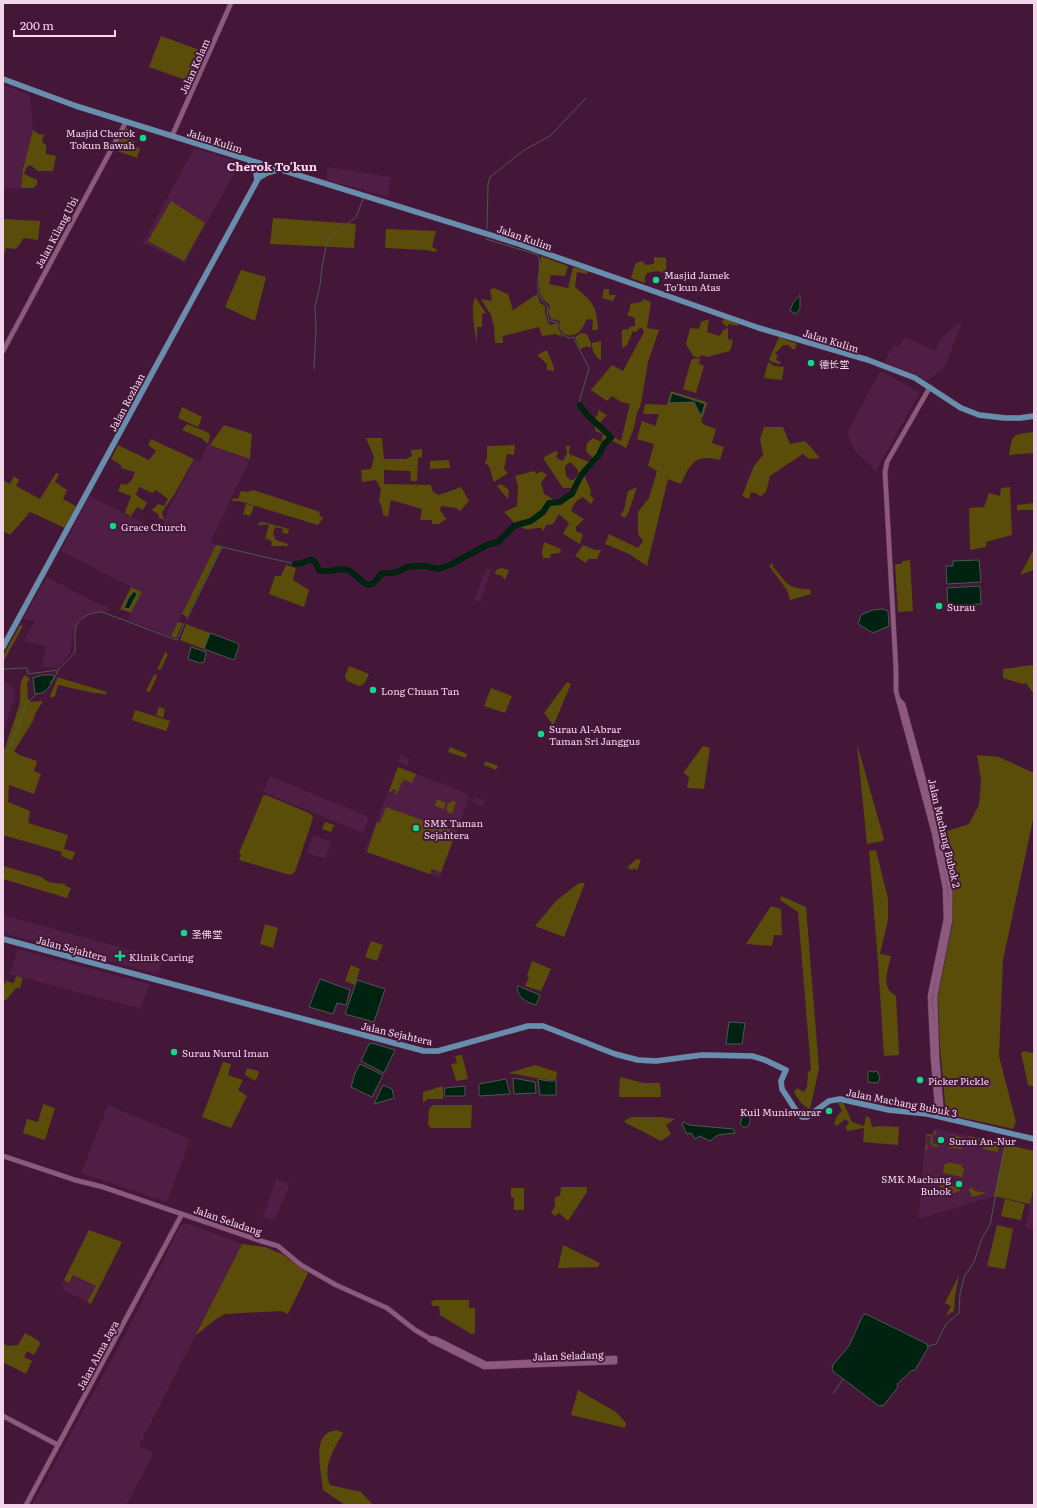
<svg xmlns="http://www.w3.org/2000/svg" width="1037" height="1508" viewBox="0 0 1037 1508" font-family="Literata,'Noto Sans SC',serif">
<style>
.built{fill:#501d44}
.green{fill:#5a4d09;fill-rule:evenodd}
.water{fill:#002311;stroke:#495952}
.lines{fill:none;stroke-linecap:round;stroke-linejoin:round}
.stream{stroke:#495952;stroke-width:1}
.river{stroke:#002311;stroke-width:6}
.minor-casing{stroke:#5d3855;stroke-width:5.5}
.major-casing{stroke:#5d3855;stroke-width:6}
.minor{stroke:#8d597e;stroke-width:4.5}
.major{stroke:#688ead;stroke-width:5.5}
.poi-dot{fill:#10d98a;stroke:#441739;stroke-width:1.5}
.labels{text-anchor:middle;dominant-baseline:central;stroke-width:4;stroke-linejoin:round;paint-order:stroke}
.street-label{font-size:10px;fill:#f3d6ea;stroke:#441739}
.poi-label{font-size:10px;fill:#f3d6ea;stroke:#441739;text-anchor:start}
.quarter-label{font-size:12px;font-weight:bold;fill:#fbd7ef;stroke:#441739}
</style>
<rect width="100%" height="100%" fill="#441739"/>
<path class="built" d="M3,85L30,95L33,130L23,169L21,188L19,189L3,188Z
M194,148L240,162L185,263L143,243Z
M328,167L391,177L388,197L326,180Z
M963,319L945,367L927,381L919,376L884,362L894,345L898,347L905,337L935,351L940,339Z
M880,371L920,392L876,471L855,451L847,433Z
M208,444L250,459L210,543L216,545L171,636L128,620L142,592L61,551L89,496L160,531L171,504L195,459L200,462Z
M486,569H492L480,602L474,600Z
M47,577L100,605H109L106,613L95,612L79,620L73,631L70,653L61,664L58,667H41L46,646L24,641L35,621L23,619Z
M3,680L12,685L15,697L3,731Z
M400,755L410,759L407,766L398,761Z
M398,767L466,793L469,797L440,878L366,852L365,850Z
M270,776L369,817L363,833L263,792Z
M475,797L485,801L483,807L473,803Z
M313,835L331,842L325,859L307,853Z
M3,915L163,959L158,974L3,933Z
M18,949L87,968L150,984L140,1009L138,1008L9,974Z
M108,1105L190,1139L167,1202L81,1173Z
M934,1128L1005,1144L994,1196L918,1219L926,1133L933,1134Z
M276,1179L290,1184L274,1221L263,1217Z
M1034,1186V1230L1025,1228Z
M186,1223L242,1244L139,1446L154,1453L126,1505H32L124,1337L181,1225Z
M73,1275L96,1286L87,1302L64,1290L62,1285L64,1280L69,1283Z"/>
<path class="green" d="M161,36L205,52L194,83L149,67Z
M126,128L131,130L129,139L135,142L134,146L140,148L137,158L114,150Z
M33,130L39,134L44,135L42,142L46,145V154L56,156L53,171H38L30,165L26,168L24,174L37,180V184L34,188H21L23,169Z
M171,201L205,223L184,261L148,241Z
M273,218L356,224L354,248L270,244Z
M3,219L40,221L38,240L24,238L16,249L6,248L3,258Z
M386,229L436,231L432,247L438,250L434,252L426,250L385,248Z
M541,256L568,266L565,276L551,275L549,284L568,288L573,267L588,271L587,274L577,272L575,287C593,302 597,306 598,330H592L593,320L589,319L586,320C583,330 575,339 564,334L560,327V321L551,319L548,311L550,306C548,303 546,302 543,299C536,290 540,267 541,256Z
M654,257L666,258V274L658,271L647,273L645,277V283L631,278L635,264L642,261L646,265L654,264Z
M241,270L266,277L255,321L225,307Z
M494,288L508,294L513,310L537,294L540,303L545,306V313L548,323L550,325L557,323L562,337L555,334L542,336L539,327L503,336V343H495L494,327L491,315L481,299L492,301L490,290Z
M604,289H609V295H616L613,301L602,298Z
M475,297L486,313L482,314V327H477V344C475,329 470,311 475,297Z
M643,299L651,302L647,328L659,330L648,362L641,404L637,413L633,431L626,448L613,441L606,445L599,460L584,475L591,490L590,495L594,499L591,504L583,497C576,500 573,505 571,511L584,519L576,527V531L583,534L580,544L563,534L569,523L559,514L553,524L546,525L543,531L541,528C537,528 535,528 531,529C519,531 511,519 504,512L517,506L518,486L515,476L534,471L537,474L541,471L547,475L541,482L544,494L556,501C562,501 565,495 571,493L574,488H563L543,458L555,451L558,452L556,458L563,461L567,453L566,446H570L569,454L589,462L593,458L586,451L587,443L593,438L601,442L603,434L595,431V424C588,421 584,418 584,410L595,418L598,414V410L607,415L599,424L611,436L621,441L630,404L621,402L612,396L607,401L591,390L612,365L623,371L644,332L642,328L638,329L637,332L633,331L627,345L622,348V330L629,329V327L635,326V318L627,315L630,309V304L641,302ZM570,462L578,470V475L573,480H570L566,476L565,466Z
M724,318L738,324V326L729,324L727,327L722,322Z
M709,319L707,332L720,336L723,330L728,328V339L733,340L730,351L707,357L701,355L699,358L693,356L686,344L690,328L699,329L701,322Z
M581,333L587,334L591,343V347L589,348L588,346L580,349L575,337Z
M779,337L797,344L794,350L788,345H783L775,354L778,356L776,359L779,362L780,361L781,363L778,364L775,362L774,363L769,360Z
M601,341V360C594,356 592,350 592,343Z
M547,350C549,358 554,363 554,371L547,370V364L537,355Z
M694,358L700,359L699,364L704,366L696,393L683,389L691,361Z
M768,362L774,366L784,367L782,380L764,378Z
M671,391L706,402L707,404L701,422L705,425L716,429L712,443L724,447L720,460C695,453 690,464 681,484L668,479L647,566L629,554L605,544L609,534L638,548L643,541L638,534V512L649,498L657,471L648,466L654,444L637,439L642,421L655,426L659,414H643L645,404L667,405Z
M182,407L202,417L198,427L178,418Z
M187,424L209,433L210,436L208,444L201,438L182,430Z
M224,425L252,434L250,459L210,445Z
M764,427H783L790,444L805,441L820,458L809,459L803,454L770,476L766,492L760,497L758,494L751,492L749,499L742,496L754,466L763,455L760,439Z
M1034,432V453L1009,455C1013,433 1011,435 1034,432Z
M366,438H382L384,459H406L412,456L411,450L422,449V457L418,458L417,481H411L410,471L384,470V484L431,485L433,492L439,495L461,487L469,501L460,511L456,508L441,506L440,510L446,519L439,524H432V520H420L422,509L391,500L388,517L383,515L382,507L379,501L381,489L376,480L362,482L361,470L371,469L374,457Z
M151,439L194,459L174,495L162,512L164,520L159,518V515L152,510L158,504L164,506L168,499L156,490L152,493L139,487L136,495L147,503L143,510L137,507L131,516L125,513L131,496L118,491L121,484C130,486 132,480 135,472L121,468V465L111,459L118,445L149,460L156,451L148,445Z
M515,445L514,455L507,454L504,469L508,473L494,482L489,466L485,463L487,457V446Z
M449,460L450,468L430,469V461Z
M56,473L59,474L55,482L67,490L63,499L76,506L65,528L30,512L10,535L3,531V478L4,481L10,484L14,476L19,480L16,486L40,499Z
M501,484L509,490L508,499L497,486Z
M637,487L629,511L625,518L620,515L624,510L628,491Z
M1010,487L1012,535L986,542V547L970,550L969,508L984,507L989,493L1000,496L1001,488Z
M253,490L320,512L319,515L323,518L318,525L239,501H232L233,498L238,499L241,491L248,492Z
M1034,503V510H1017V505Z
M246,504L254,506L250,516L243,514Z
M263,522L289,529L288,534L282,533L283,529L275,527L273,534L276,540L288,544L287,546H271L272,543L270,540L265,539L269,525L263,524L262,525H258L259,523Z
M544,542L561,549L560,553L551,554L550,558H543L542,552Z
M216,545L222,546L187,617L182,614Z
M583,545L595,550H601L597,559H588L586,563L575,556Z
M1033,551H1034V570L1020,575Z
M910,560L913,611L898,612L895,564H901L903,561Z
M773,563V567C788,583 786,589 810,589L811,594L790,600L787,590L769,566Z
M286,565L296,568L293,580L309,590L304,607L269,594L275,576H281Z
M501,568L509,570L505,580L502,576L495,574L496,570Z
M131,587L142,592L131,613L120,609Z
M178,622L183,623L176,638L171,636Z
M186,624L210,633L204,649L180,640Z
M20,625L23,626L3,662V656Z
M165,652L168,654L161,669L158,670V668Z
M1032,665L1034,666V694L1026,683L1022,684L1003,678V669Z
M349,666L369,674L364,684L359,686L347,681L345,676Z
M156,674L157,676L150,692L146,691L154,675Z
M25,675L29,678V681L27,682L28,699L31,702L43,701L35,714L33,721L14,751L19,755L37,761L34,771L41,774L34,794L9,785L8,802L30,811L28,823L68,835L64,849L75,852L72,860L61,856L62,852L3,835V749L5,748L20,703C21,693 18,682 25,675Z
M58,677L60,678L107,692L106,694L94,693L58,685L55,696L52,698L50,696Z
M567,682L571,684L554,724L553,725L544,713Z
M491,688L512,696L505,713L484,706Z
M159,707L165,709L163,718L156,715Z
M135,710L170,721L166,731L132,720Z
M857,744L884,839L883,841L867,844Z
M703,746L710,748L704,789L687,788L689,777L683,773Z
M450,747L467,754L466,758L448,752Z
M977,755L999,757L1034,773V815L1003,960L999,1056L1016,1122L1013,1129L946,1114L940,1046L938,996L953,921L952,891L941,833L969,824L979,805L981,780Z
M485,761L498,766L496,770L484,765Z
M398,767L416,774L412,783L405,780L402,782L397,794H395L396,790L393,789L391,792L389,791Z
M266,795L311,814L313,818L295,872L290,875L239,860L241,855L239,853L263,796Z
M437,799L446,803L444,809L435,806Z
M451,801L456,802L452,814L447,812L448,810L446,809L448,803H450Z
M386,807L456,832L441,872L432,869L430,874L367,852L377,822L380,823Z
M325,822L334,825L331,832L322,829Z
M876,850L888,899V920L880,954L891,956C888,971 880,987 896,996L899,1055L884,1056L878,962L869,851Z
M636,859L641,860L637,870L633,868V870L627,868Z
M3,866L42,877C47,884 58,883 66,884L65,886L71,888L67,898L3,879Z
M579,883H585L564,937L535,926L556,901Z
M781,896L806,907L819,1069L810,1109C802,1106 798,1099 794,1092L797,1088L804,1092L807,1087L808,1072L811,1070L798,912L780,900Z
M771,906L781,909L782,935H774L772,946L746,944Z
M265,924L278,928L273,948L260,944Z
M371,941L383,945L377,961L365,957Z
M532,961L551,969L541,991L525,986L529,977L527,976Z
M351,965L360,969L355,985L345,981Z
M16,976L23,978L20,988H16L6,1000H3V987L6,981L14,983Z
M1024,1051L1034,1053V1087L1028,1085L1021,1053Z
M462,1055L468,1079L456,1081L451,1064L457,1063L455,1056Z
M223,1062L231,1064L228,1075L243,1080L238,1090L247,1096L231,1128L202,1117Z
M535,1065L557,1072L556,1080H548L509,1073Z
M247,1068L258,1071L259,1074L255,1081L245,1075Z
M620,1077L644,1083H660L661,1097H619Z
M443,1086V1099H427L423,1103V1092Z
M837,1101L843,1102L852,1122L864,1126L866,1116L870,1118L872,1127L879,1126L899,1127L898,1145L863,1142L864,1128L847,1131L846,1127L849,1122L845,1119L837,1126L834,1124L837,1116L842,1111Z
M43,1104L55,1108L46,1137L44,1140L23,1133L27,1119L38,1122Z
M433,1105H472L471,1128H431L428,1125L429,1109Z
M631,1117H660L675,1119L666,1125L671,1134L661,1141L624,1122L626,1120Z
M934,1131L937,1132L931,1139L933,1140L932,1143L941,1146L932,1147V1145L930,1144L931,1136H927V1144L928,1148H927L925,1156L927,1134L933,1135Z
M951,1135L965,1138L964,1145L961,1149L952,1148L948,1149L951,1141Z
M968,1136L1000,1143L998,1152L983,1149L985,1141L968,1137Z
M1005,1144L1034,1151V1186L1030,1204L994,1196Z
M948,1162L962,1165V1168H964L962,1177L943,1173L944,1164H947Z
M939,1183L961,1188L960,1189V1191L951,1194L952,1191L947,1190L946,1193L939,1186L940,1185Z
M561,1187H587V1192L568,1221L559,1213L555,1216L551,1213L555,1206V1197L560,1196Z
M971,1187L975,1191L987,1193L972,1197L969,1190Z
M511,1188H524V1210H514V1198L511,1197Z
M1005,1199L1025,1204L1021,1220L1001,1216Z
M997,1225L1013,1229L1005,1269L987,1266Z
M89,1230L122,1242L91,1304L87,1302L96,1286L73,1275L69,1283L64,1280Z
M242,1244L265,1247L282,1254L308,1273L288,1314L281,1311L225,1314L216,1319L195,1336Z
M563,1245L600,1263L598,1267L558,1268Z
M959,1275L955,1296L954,1311L946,1316L951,1306L945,1303Z
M435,1300H469V1308H475V1333L471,1334L440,1315L439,1306H432L431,1302Z
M25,1333L39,1341L40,1344L34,1355L27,1351L24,1357L32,1361L26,1374L3,1362V1343L8,1346L18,1345Z
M578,1390L616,1412L626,1423L625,1428L571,1415Z
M337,1430L343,1433C334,1449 322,1467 330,1485L361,1492L373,1505H345L323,1490C322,1476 314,1446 325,1435C328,1432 333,1431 337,1430Z"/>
<path class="water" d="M800,295V308L796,314L790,311L793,303Z
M672,393L703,403L705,404L701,416L694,402L669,403Z
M979,560L981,582L947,584L946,566H953V561Z
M980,586L981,604L948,606L947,588Z
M134,591L137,594L129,609L124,608L128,599Z
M883,609L888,611L889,626L873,633L858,624L861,615L872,610Z
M210,633L237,643L239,646L234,660L204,649Z
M191,647L206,652L204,662L200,663L188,659Z
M42,675H53L54,677C49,687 48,693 35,694L33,678Z
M320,979L350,990L346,1005L337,1003L333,1014L309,1007Z
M357,980L385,989L374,1022L345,1014Z
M518,986L540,995L536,1005C526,1002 518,998 517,987Z
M729,1022L745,1023L742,1044H726Z
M372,1043L395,1050L384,1073L361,1061L369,1044Z
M360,1064L383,1075L372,1097L351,1087L355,1073Z
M870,1071L874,1072L877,1071L880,1078L877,1083L868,1082V1072Z
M513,1078L535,1082L536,1093L514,1094Z
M506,1079L510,1094L479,1096V1084Z
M538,1079L548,1081H556V1095H540Z
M383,1085L392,1089L394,1098L374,1104Z
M465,1086V1096H444L445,1088Z
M744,1112H747C751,1117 751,1122 747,1127H743L740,1124Z
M683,1122L689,1125L733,1129L735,1133L718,1135L710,1141L700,1136L695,1139L691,1133L687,1134L682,1124Z
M866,1314L927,1344L928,1348L915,1370L911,1371L897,1384L898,1387L884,1405L879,1406L834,1372L832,1369L833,1365L849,1346L863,1315Z"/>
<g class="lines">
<path class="stream" d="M487,229L488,184L490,177L524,150L550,136L586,98
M486,239L538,255C543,268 534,284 540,297C542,301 546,304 548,307L547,312L549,321L558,322L563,335L569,338L573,337L589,368L579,403
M314,369L316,329L315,307L320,285L322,267L326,246L329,237L343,228L356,217L363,199
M187,619L222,547L295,564
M3,669L27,668L28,674L58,670L75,652C76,645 74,637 75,630C77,617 92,612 102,612L177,640L184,624
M50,682H52L58,671
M3,756L11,746L26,704L37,693
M928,1346L936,1344L946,1324L959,1313L960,1294L964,1277L974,1262L982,1238L990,1225L1005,1144
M833,1394L843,1379"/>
<path class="river" d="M517,525L531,521L543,512L549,503L560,502L568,496L572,494L577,483L582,474L599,455L604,444L611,438L609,435L587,415L580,405
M295,564C308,565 311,550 319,570C328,574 339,567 348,570C357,574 360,583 369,585L374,583L381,574L397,572L407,567L415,566H426L438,569L448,566L487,545L498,542L514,526"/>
<g class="minor-casing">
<path id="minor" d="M172,136L231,3
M3,351L126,122
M930,387L887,462L885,472L896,669V691L934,833L945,888L946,919L930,996L933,1058L938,1116
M899,700L903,704L938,832L950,888V920L935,996L937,1058L942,1117
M3,1156L75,1180L103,1187L258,1240L278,1246L301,1265L336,1285L387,1308L415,1330L429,1338L430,1340L484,1367L615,1362V1358L486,1364L436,1339L429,1338
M3,1416L58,1445
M26,1505L182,1214"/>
</g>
<g class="major-casing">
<path id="major" d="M3,79L76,106L516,243L759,328L868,360L915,378L961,408L979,415L1005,418H1020L1034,416
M250,162L255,166L257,179L267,173L277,170
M3,647L265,166
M3,939L424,1051H438L528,1026H543L615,1054L638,1060L656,1061L702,1055L752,1056L765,1060L786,1070L781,1081L782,1089L799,1115L802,1117H807L829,1101L840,1099L889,1110L928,1114L1034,1139"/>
</g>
<use href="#minor" class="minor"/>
<use href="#major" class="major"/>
</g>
<g class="poi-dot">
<circle cx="143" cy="138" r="4"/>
<circle cx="656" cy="280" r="4"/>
<circle cx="811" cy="363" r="4"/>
<circle cx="113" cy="526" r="4"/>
<circle cx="939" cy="606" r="4"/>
<circle cx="373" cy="690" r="4"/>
<circle cx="541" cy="734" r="4"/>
<circle cx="416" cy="828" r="4"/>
<circle cx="184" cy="933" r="4"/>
<path d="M118 950h4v4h4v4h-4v4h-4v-4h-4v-4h4z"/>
<circle cx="174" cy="1052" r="4"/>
<circle cx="920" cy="1080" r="4"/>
<circle cx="829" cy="1111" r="4"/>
<circle cx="941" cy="1140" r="4"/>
<circle cx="959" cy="1184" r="4"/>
</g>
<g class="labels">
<g class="street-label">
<text transform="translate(194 66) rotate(-66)">Jalan Kolam</text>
<text transform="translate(215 140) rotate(18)">Jalan Kulim</text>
<text transform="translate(56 232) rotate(-62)">Jalan Kilang Ubi</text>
<text transform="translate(525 237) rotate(19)">Jalan Kulim</text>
<text transform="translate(831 340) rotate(17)">Jalan Kulim</text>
<text transform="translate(126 402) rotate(-62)">Jalan Rozhan</text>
<text transform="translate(945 833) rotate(77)">Jalan Machang Bubok 2</text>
<text transform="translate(72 948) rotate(15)">Jalan Sejahtera</text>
<text transform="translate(397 1033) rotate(13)">Jalan Sejahtera</text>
<text transform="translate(902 1102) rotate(11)">Jalan Machang Bubuk 3</text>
<text transform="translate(228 1220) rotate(19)">Jalan Seladang</text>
<text transform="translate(97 1355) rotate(-62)">Jalan Alma Jaya</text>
<text transform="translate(568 1355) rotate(-2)">Jalan Seladang</text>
</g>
<g class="poi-label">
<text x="135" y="132" text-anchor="end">Masjid Cherok<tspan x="135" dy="12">Tokun Bawah</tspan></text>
<text x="664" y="274">Masjid Jamek<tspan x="664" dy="12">To'kun Atas</tspan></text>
<text x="819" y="363">德长堂</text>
<text x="121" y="526">Grace Church</text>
<text x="947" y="606">Surau</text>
<text x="381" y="690">Long Chuan Tan</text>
<text x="549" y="728">Surau Al-Abrar<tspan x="549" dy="12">Taman Sri Janggus</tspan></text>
<text x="424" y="822">SMK Taman<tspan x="424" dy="12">Sejahtera</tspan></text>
<text x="192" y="933">圣佛堂</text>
<text x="129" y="956">Klinik Caring</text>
<text x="182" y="1052">Surau Nurul Iman</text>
<text x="928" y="1080">Picker Pickle</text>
<text x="821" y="1111" text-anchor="end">Kuil Muniswarar</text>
<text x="949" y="1140">Surau An-Nur</text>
<text x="951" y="1178" text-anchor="end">SMK Machang<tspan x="951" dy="12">Bubok</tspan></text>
</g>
<g class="quarter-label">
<text x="272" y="166">Cherok To'kun</text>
</g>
</g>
<rect width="1037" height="1508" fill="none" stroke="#f3d6ea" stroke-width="8"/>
<path d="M14 30v6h101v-6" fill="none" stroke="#f3d6ea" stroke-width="2"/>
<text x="20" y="30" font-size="12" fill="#f3d6ea" stroke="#441739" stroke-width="3" paint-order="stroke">200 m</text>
</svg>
